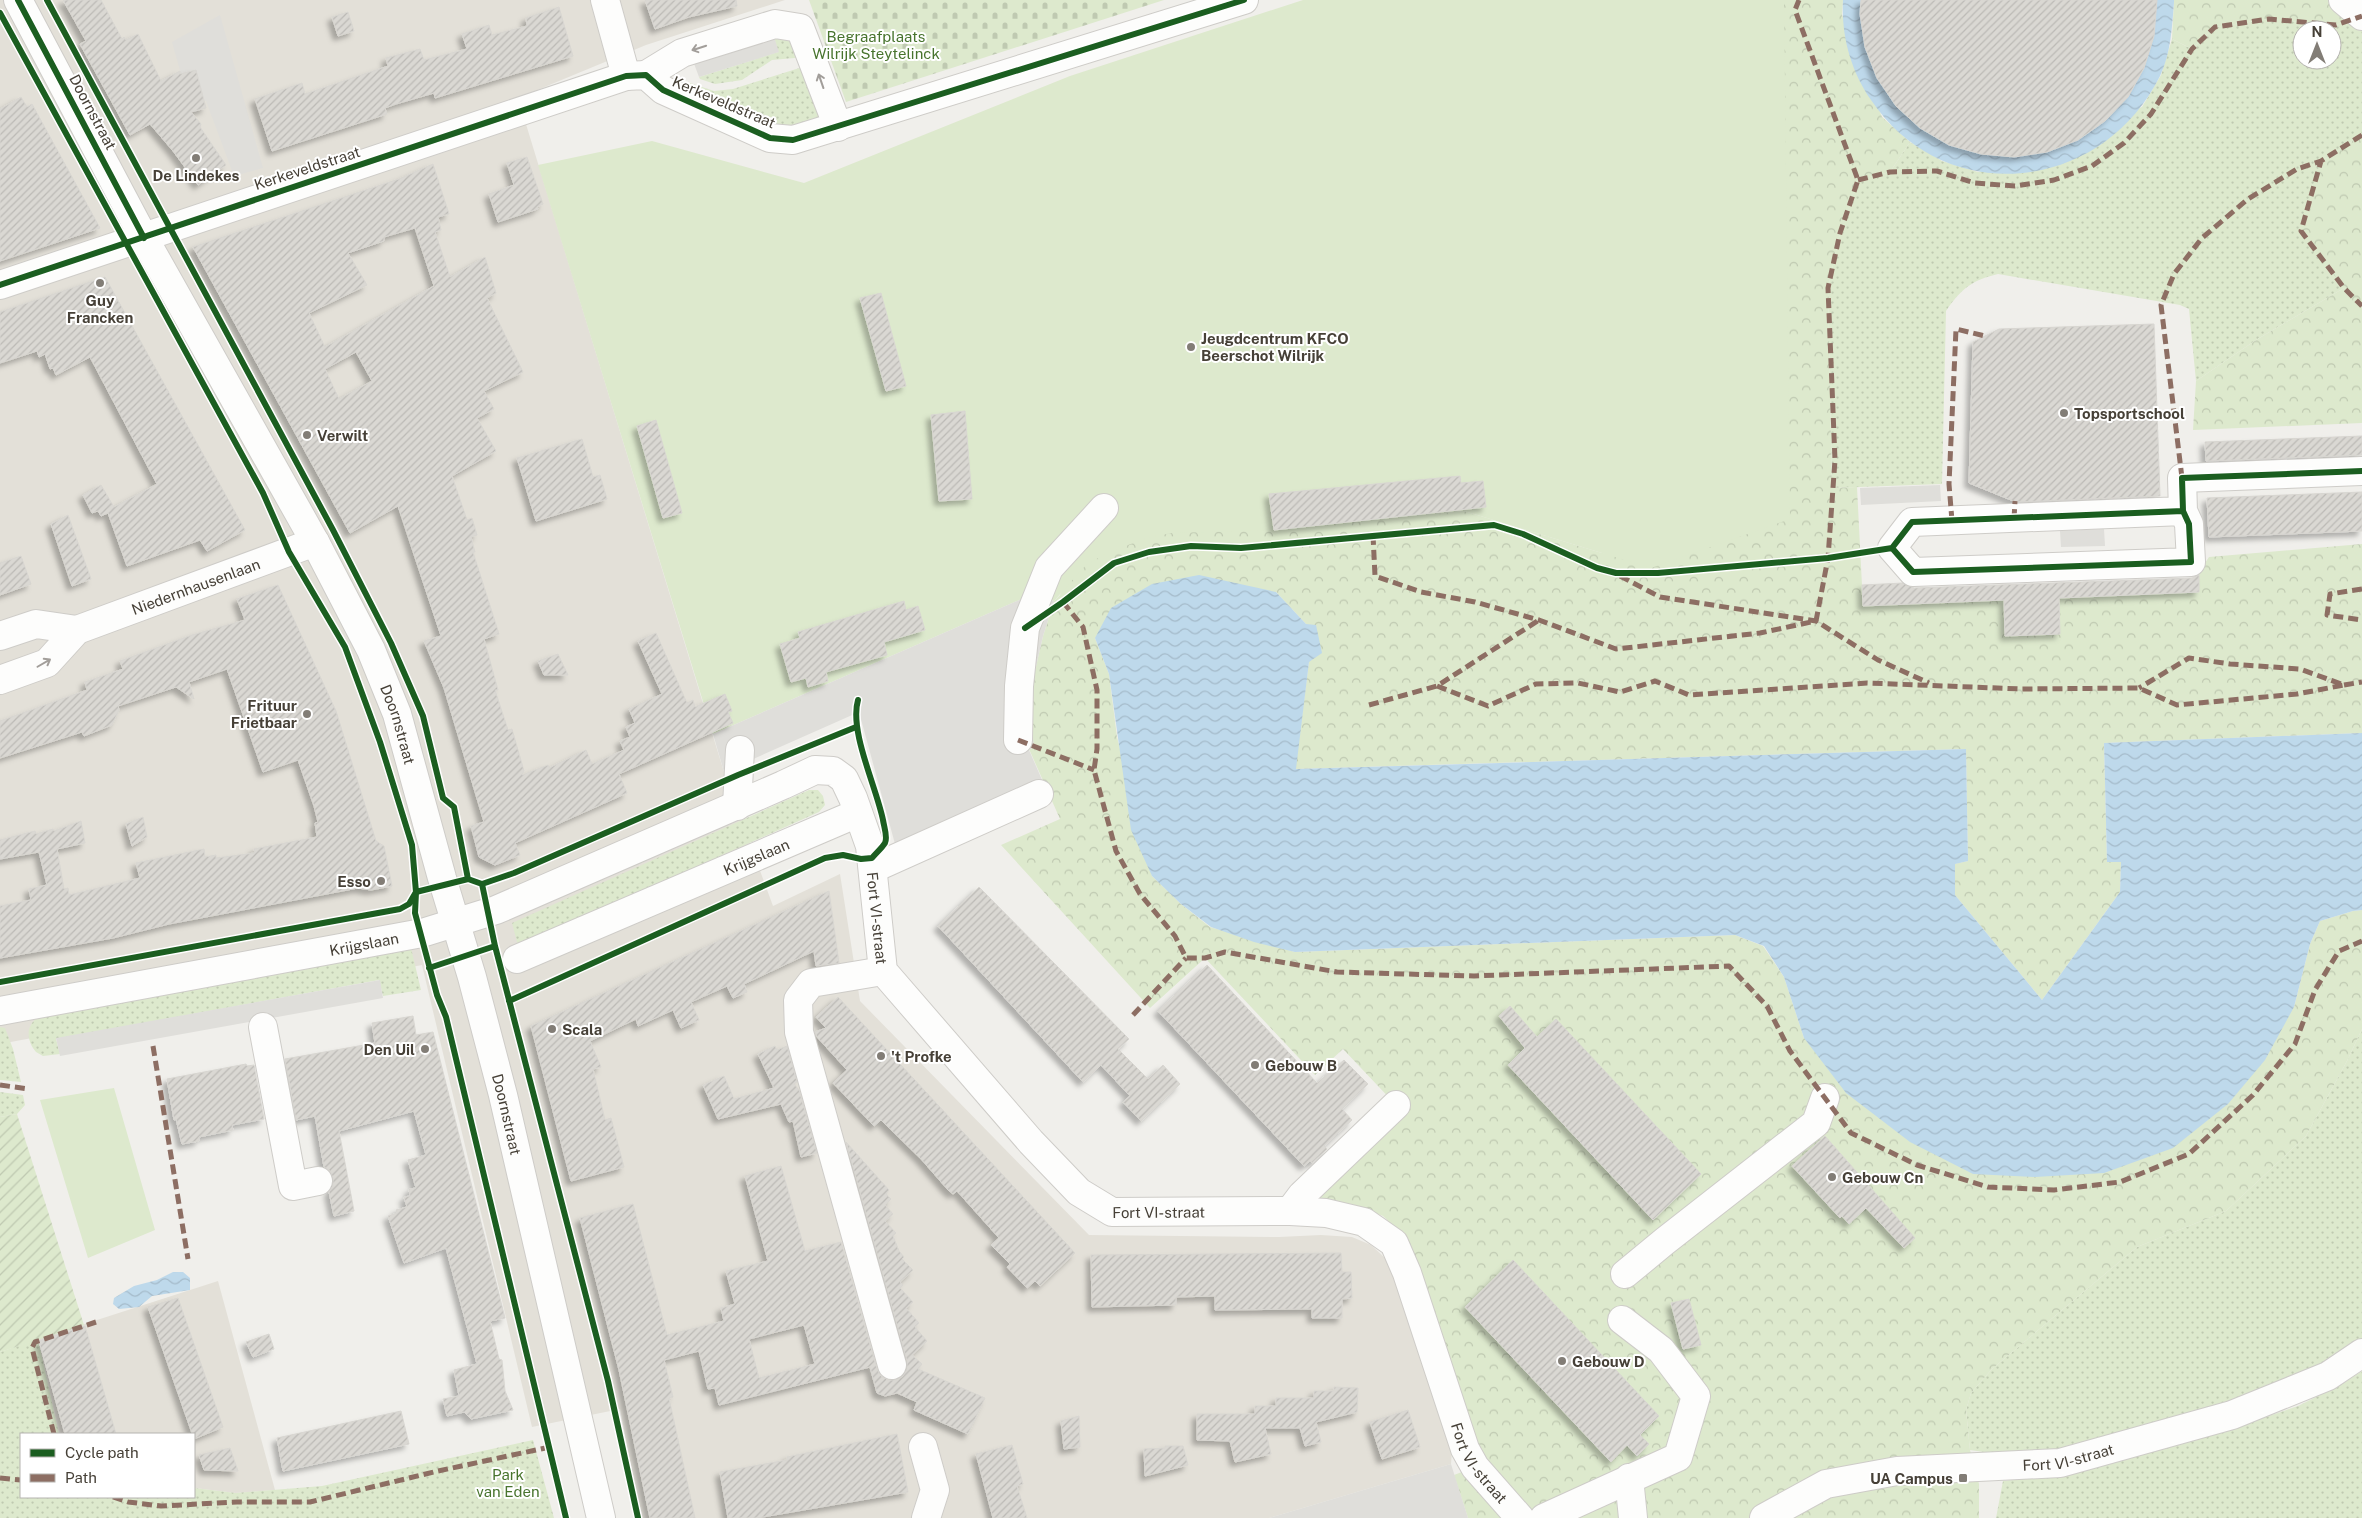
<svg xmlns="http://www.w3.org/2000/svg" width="2362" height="1518" viewBox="0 0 2362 1518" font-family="'Public Sans',sans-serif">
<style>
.residential{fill:#e3e0d8}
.grass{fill:url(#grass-dots);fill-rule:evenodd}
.forest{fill:url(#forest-crowns)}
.cemetery{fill:url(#cemetery-stones)}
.garden{fill:url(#garden-furrows)}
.pitch{fill:#dde9cd}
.parking{fill:#dfdeda}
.water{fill:url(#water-waves)}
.building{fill:url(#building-hatch);stroke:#d8d6d1;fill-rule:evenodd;filter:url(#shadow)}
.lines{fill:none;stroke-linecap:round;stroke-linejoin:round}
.minor-casing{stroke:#ceccc8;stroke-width:30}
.minor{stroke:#fdfdfc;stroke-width:28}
.quiet{stroke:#8d6e63;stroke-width:5;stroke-dasharray:10 5;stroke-linecap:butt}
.cycleway-casing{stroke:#fff;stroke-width:9}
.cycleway{stroke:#1b5e20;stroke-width:6}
.oneway{stroke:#a29e9a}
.poi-dot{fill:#827d76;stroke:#fff;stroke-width:2}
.labels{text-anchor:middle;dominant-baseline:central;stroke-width:4;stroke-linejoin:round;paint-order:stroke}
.park-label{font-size:15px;fill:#48742e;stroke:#fff}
.street-label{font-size:15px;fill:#464037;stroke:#fff}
.poi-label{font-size:15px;font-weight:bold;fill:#464037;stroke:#fff;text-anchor:start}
</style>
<defs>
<pattern id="grass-dots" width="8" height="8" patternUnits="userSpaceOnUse" patternTransform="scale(1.25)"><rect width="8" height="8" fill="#dde9cd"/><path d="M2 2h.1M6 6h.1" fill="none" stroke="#bfc9b1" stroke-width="1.8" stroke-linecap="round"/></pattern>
<pattern id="forest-crowns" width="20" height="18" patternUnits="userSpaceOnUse" patternTransform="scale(1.25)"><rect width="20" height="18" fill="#dde9cd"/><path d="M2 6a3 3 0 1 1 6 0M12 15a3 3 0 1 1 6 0" fill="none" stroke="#bfc9b1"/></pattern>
<pattern id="cemetery-stones" width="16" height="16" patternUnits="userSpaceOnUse" patternTransform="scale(1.25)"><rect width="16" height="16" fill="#dde9cd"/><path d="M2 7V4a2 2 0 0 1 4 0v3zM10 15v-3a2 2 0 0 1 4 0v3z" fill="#bfc9b1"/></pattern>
<pattern id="garden-furrows" width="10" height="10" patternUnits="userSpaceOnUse" patternTransform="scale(1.25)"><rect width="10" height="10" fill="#dde9cd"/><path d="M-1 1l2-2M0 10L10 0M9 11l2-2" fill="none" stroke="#bfc9b1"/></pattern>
<pattern id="water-waves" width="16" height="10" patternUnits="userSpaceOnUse" patternTransform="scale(1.25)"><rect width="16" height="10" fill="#bed9eb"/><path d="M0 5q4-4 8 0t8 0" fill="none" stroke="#a5bbca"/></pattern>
<pattern id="building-hatch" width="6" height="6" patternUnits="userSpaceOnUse" patternTransform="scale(1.25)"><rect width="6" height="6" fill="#dad8d3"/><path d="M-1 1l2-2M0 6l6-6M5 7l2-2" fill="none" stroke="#bcbab6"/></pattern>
<filter id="shadow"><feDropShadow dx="-4.5" dy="4.5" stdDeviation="2.5" flood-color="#0004"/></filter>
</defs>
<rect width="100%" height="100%" fill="#f0efeb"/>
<path class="residential" d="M0,0H785L646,45L518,98L724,772L773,906L840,874L860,1001L1089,1235L1279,1237L1321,1235L1352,1237L1371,1245L1386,1259L1395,1282L1452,1450L1451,1464L1269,1518H641L620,1409L532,1427L422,965L0,1044Z
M218,1281L275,1490L236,1493L194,1488V1434H59L38,1339Z"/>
<path class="grass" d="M2362,16V135L2321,161L2344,288L2256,340L2196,381L2189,309L2180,305L1998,274C1972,280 1961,289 1946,311L1942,484L1832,488L1828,288L1840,233L1858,180L1890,172L1910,142L1942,161L1978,172L2142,107L2161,75L2172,39L2192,49L2215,27L2269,19L2336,25ZM2302,30H2332V60H2302Z
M773,34H785L806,57L772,60L742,80L715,84L700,79L699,77L778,52Z
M809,65L821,110L817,118L801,129L775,127L777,120L689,85L690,83L714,91L733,89Z
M809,790H818L823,796L825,805L819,812L518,946L512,923Z
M411,948L421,990L383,996L379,980L56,1039L60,1054L43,1056L36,1052C26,1040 25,1025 40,1016Z
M0,1027L5,1028L13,1049L21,1082L0,1080Z
M2362,1029V1353L2060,1463L1970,1450L1966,1410L1971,1393L1992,1369L2137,1247L2226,1211L2306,1136L2347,1061Z
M0,1092L23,1095L25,1105L17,1114L0,1117Z
M38,1339L59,1434H21V1497H194V1488L236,1493L322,1486L533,1440L554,1518H0V1352Z
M2362,1371V1518H1996L2003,1481L2080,1472L2236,1427L2298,1406L2342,1384Z"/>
<path class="forest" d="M1720,0H1843L1842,15L1882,117L1910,142L1890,172L1858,180L1840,233L1828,288L1832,488L1857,487L1863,605L2004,600L2005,636L2060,634L2059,598L2199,592V572L2209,557L2362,544V733L2104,743L2107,862H2121L2120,892L2042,1000L1955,895L1954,864L1968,861L1966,749L1295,769L1309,662L1306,624L1276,592L1095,638L1109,674L1117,737L1152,876L1181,904L1210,927L1295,952L1735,935L1763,946L1784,977L1804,1038L2294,1007L2310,944L2320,921L2353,911L2362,910V1029L2347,1061L2306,1136L2226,1211L2137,1247L1992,1369L1971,1393L1966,1410L1970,1450L1979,1484V1518H1468L1454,1475L1475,1467L1405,1237L1383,1216L1352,1204L1320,1202L1302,1195L1396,1105L1343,1049L1315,1075L1205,958L1150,1008L1001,845L1060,819L1029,749L1032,684L1043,636L1054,601L1060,595L1070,571L1123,519L1274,529L1464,511L1602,553L1639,555Z
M2174,0H2362V16L2336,25L2269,19L2215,27L2192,49L2172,39Z
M2362,135V423L2193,430L2196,381L2256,340L2344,288L2301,231L2321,161Z"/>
<path class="cemetery" d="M809,0H1164L846,102Z"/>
<path class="garden" d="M17,1114L84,1325L0,1352V1117Z"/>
<path class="pitch" d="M1303,0H1784L1790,519L1651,568L1464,511L1273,530L1172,533L1150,537L1106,553L1085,566L1054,601L1033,594L713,734L538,165L652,141L804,183L1070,76Z
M114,1088L155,1230L88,1258L40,1100Z"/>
<path class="parking" d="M220,15L263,168L234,176L206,101L188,99L172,42Z
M773,34L779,52L699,77L693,61Z
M689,85L777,120L775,127L685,92Z
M1940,485L1941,501L1861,505L1860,488Z
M2104,529L2105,546L2061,547L2060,531Z
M1033,594L1054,601L1043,636L1032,684L1031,716L1034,747L1029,750L1050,798L901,866L859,712L724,772L713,734Z
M380,980L383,998L60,1056L56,1038Z
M1451,1464L1468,1518H1269Z"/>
<path class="water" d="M1843,0H1861L1860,14L1865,47L1877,78L1949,145L1981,154L2014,157L2128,97L2144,68L2154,36L2156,0H2174V2C2172,27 2171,53 2160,76C2102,193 1945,210 1871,100C1851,71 1841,36 1843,0Z
M1199,575L1276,592L1306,624L1316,625L1322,653L1309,662L1296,769L1966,749L1968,861L1955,864V895L2042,1000L2120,892L2121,862H2107L2104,743L2362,733V910L2353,911L2320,921L2310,944L2294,1007L2265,1060L2228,1104L2173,1148L2104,1173L2035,1177L1973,1174L1910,1142L1846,1093L1804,1038L1784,977L1764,946L1735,935L1295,952L1254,942L1211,927L1181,904L1152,876L1131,830L1109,674L1095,638L1111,608L1152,584Z
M173,1272H183L190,1278V1290L152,1296L139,1307L119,1309L113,1304L114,1298L134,1286L157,1280Z"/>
<path class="building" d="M63,0H101L122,39L124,37L126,40L138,34L161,81L180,71V74L196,70L206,108L191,112L201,124L200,127L226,165L198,185L173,151L150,124L130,135L80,44L86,41Z
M645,0H736L737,6L689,17L655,29Z
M1861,0H2157L2154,36L2144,68L2128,97L2105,121L2078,140L2047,152L2014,157L1981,154L1949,145L1920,128L1896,106L1877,78L1865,47L1860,14Z
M559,7L573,56L435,98L434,93L396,104L385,108L387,114L272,151L255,99L302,83L305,94L388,66L386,58L420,49L424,60L467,49L462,34L489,25L492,35L527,26L526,18Z
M348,12L354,31L338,36L332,17Z
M21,97L27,107L32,104L100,228L0,261V109Z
M527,157L543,204L537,207L538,209L498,222L489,194L514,185L507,163Z
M433,164L449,214L438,217L441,230L435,232L450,277L485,257L496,293L487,298L523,372L484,391L494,409L477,418L496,451L452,476L467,520L472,518L477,535L471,537L475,552H473L499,634L484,639L498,690H495L508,730L512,729L524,771L522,775L548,765L549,768L586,750L592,764L624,750L620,741L630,737L626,727L635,723L629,709L662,694L638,641L656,633L687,703L693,700L695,707L725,694L732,711L728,712L733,723L619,774L627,793L515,843L520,855L495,865L479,857L471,826L484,822L444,688L424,641L441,636L398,506L350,533L193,247L399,179ZM415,228L434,286L325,347L309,313L367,285L348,253L384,241V237ZM356,352L372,381L339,399L325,369Z
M105,277L245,530L207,551L200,540L127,566L108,513L101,516L98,511L92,513L83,495L101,485L114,507L157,484L90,357L56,375L53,368L50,369L45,354L39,357L37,351L0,363V312Z
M881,293L906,386L886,391L860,298Z
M2154,324L2160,496L2016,502L1969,483L1973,342L1999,329Z
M965,411L972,499L939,501L931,415Z
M656,420L682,513L663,518L637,426Z
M2362,436V455L2206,461L2205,442Z
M582,439L593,477L600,475L607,499L536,521L517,458Z
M1460,476L1461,483L1483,481L1486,507L1274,530L1269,494Z
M2362,492V531L2209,537L2207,498Z
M68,515L91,579L72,586L51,524Z
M21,556L31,584L0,595V563Z
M2199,575V592L2059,598L2060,634L2005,636L2004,600L1863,606L1862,585L1903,583L1914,588L2192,578Z
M278,585L336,711L376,841L384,846L392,886L371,890L358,888L169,924L113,938L0,958V906L31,900L29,889L47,885L39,852L0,859V840L35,831L36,834L53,829L54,831L81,821L85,843L57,849L64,889L68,888L69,895L140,878L136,863L204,849L205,857L216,855V858L239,855L255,853L254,849L317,837L315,823L318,822L314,806L298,760L263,772L227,669L189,682L194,699L176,687L118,706L119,710L112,725L84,736L82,732L0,758V721L87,690L85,682L123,669L120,661L192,635L245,620L237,599Z
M904,601L906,610L918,606L925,630L884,642L887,655L826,672L828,681L808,687L806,678L791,682L780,644L800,638L798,632Z
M558,654L568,675H544L538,661Z
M143,817L147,837L132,846L126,824Z
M979,887L1129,1039L1118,1049L1148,1079L1163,1065L1180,1084L1141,1121L1123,1102L1130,1096L1101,1065L1083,1082L938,926Z
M829,891L839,963L816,966L814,951L744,984L747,992L733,998L727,986L691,1002L699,1020L681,1028L673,1010L638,1026L636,1019L590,1041L601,1067L593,1069L605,1120L611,1118L624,1167L571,1181L531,1026Z
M1207,965L1317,1083L1344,1060L1368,1084L1342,1109L1352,1120L1324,1146L1327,1149L1312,1163L1310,1161L1304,1166L1158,1011Z
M838,997L1075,1253L1040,1286L1035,1281L1027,1288L1007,1267L1010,1264L991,1245L999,1238L957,1191L953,1194L948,1190L921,1159L881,1120L874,1126L833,1083L847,1070L817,1037L815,1032L826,1028L816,1017Z
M1510,1006L1537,1037L1556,1019L1701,1174L1653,1220L1508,1065L1525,1048L1499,1016Z
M413,1016L416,1035L433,1032L505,1318L490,1321L499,1359L502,1360L505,1391L513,1410L471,1419L464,1412L447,1416L443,1399L459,1396L454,1370L477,1364L446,1248L404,1263L388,1216L397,1213L396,1210L407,1207L404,1197L410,1196L409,1189L416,1188L408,1160L426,1155L414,1111L339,1131L354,1211L334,1216L329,1192L333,1186V1178L330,1171L324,1167L315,1116L296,1120L285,1059L375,1043L372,1023Z
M775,1046L777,1050L787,1046L797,1082L794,1084L799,1090L817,1153L801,1157L793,1121L789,1122L781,1104L718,1119L703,1085L724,1076L734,1099L774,1088L758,1054Z
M246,1064L247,1066L254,1065L264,1119L232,1125L233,1130L199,1137V1141L182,1144L176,1119L174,1120L167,1079Z
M1825,1136L1915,1238L1904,1248L1866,1208L1849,1224L1842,1216L1840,1218L1792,1166Z
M846,1142L889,1190L886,1194L891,1199L885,1205L893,1214L885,1221L896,1233L893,1236L899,1251L904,1257L902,1259L913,1270L900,1282L903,1285L900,1288L913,1302L906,1308L919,1323L915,1327L927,1341L912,1355L922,1364L918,1369L985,1398L968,1434L914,1410L917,1402L897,1393L885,1396L877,1393L870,1367L719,1405L715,1388L708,1389L699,1351L664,1360L673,1397L669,1398L695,1518H650L619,1370L580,1218L633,1204L667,1335L724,1321L721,1308L735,1304L726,1271L768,1261L745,1176L781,1166L805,1251L841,1242L877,1369L881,1376L888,1380H897L903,1376L907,1369V1361ZM804,1325L815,1364L759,1378L749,1339Z
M1341,1253L1342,1272H1351L1352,1298L1342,1299V1318H1312V1309L1215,1310V1296L1176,1297V1305L1092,1307L1091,1255Z
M1513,1260L1659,1416L1640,1435L1649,1444L1637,1456L1627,1445L1611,1462L1465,1307Z
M178,1298L223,1427L194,1439L148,1307Z
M1689,1299L1701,1345L1683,1349L1671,1303Z
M85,1326L116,1434H65L39,1341Z
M269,1334L274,1349L253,1357L246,1342Z
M1334,1387L1358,1388L1357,1412L1316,1422L1321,1442L1305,1446L1300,1428H1265L1271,1454L1235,1462L1230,1441L1197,1440V1414H1255V1406H1276V1398H1314V1391H1334Z
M1408,1410L1420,1447L1382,1459L1370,1422Z
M401,1411L409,1444L283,1471L277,1438Z
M1079,1416L1080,1447L1064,1449L1061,1421Z
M897,1434L908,1492L757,1518H728L720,1472L787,1460V1457Z
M1012,1445L1023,1484L1017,1486L1027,1518H993L976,1454Z
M1165,1446H1183L1188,1465L1145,1476L1144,1449L1165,1448Z
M230,1448L238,1471L204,1470L199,1455Z"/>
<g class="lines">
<g class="minor-casing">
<g id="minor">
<path id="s1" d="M18,0L144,238L315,542L371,650L397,714L442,878L472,977L503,1095L601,1518"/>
<path d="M605,0L626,76"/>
<path d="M2343,0L2362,16"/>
<path d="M646,75L682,53L775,24L800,28L838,127"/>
<path d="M0,285L626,76L646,75L663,90L770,138L793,140L1244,0"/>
<path d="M2183,511L1912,522L1892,548L1913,572L2191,562L2189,524L2183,511L2182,478L2362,471"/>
<path d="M0,636L36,624L77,630"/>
<path id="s2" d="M0,680L47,663L77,630L315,542"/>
<path d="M1018,740L1019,686L1025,628L1049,568L1104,508"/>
<path d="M737,806L740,750"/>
<path d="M874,868L1039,794"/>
<path id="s3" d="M517,959L858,813"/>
<path d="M883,971L811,983L798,1000L799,1032L892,1365"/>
<path id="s4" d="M0,1011L422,933L496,910L783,785L815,770L833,771L844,779L853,798L870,846L883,971L1031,1142L1079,1192L1112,1212L1290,1211L1326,1213L1364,1222L1394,1243L1407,1273L1465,1449L1475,1467L1520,1518"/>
<path d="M263,1027L293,1186L318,1181"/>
<path d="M1290,1211L1302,1195L1396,1105"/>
<path d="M1625,1274L1665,1241L1816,1123L1825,1098"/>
<path d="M923,1447L935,1490L926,1518"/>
<path d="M1629,1478L1633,1518"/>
<path d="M1544,1518L1678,1457L1696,1396L1661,1350L1622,1320"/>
<path id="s5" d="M1764,1518L1826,1484L1897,1471L2060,1463L2232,1415L2328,1376L2362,1353"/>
</g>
</g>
<use href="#minor" class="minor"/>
<path class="quiet" d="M2362,135L2321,161L2301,231L2344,288L2362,306
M1858,180L1890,172L1937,171L1975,183L2015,186L2054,180L2092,166L2124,143L2151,114L2192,49L2215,27L2269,19L2336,25L2362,16
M2182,478L2161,305L2174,274L2202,238L2248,199L2297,169L2321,161
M2014,519L2015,501
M1952,521L1949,484L1956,329L1985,336
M1373,535L1375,576L1421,592L1475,602L1539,620L1616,649L1760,633L1816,621L1828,558L1835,460L1828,288L1840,233L1858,180L1795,10L1799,0
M1620,576L1660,597L1816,621L1878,660L1929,683
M2362,589L2330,594L2327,615L2362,620
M1063,602L1083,627L1097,690V749L1094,770L1116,851L1140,894L1175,936L1186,958H1205L1225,952L1337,972L1474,976L1729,966L1767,1006L1790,1051L1851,1133L1917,1165L1988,1187L2054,1190L2120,1182L2189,1154L2253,1095L2295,1044L2315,990L2329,967L2339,951L2362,941
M2344,685L2362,682
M1437,686L1488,706L1536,684L1578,683L1620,692L1655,681L1689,695L1867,683L2022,689L2139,688L2177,705L2297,694L2344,685L2300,669L2230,664L2189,658L2139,688
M1369,705L1437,686L1539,620
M1018,740L1094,770
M1133,1015L1186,958
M153,1046L188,1259
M0,1085L29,1089
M54,1434L32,1348L35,1342L96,1322
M0,1478L21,1480
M113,1497L128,1502L161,1506L237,1502H310L438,1471L550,1447"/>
<g class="cycleway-casing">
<path id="cycleway" d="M18,0L144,238
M47,0L333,530L391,643L423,716L443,798L454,807L468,879
M0,13L263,493L289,552L345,647L380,742L412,845L416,892L415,913L437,995L446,1017L566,1518
M0,285L626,76L646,75L663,90L770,138L793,140L1244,0
M1892,548L1913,572L2191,562L2189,524L2183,511L2182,478L2362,471
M1025,628L1063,602L1114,563L1149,552L1191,546L1241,548L1494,525L1523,534L1597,568L1616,573H1658L1828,558L1892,548L1912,522L2183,511
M482,884L495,946L608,1381L638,1518
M429,968L495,946
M0,982L400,909L409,904L416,892L468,879L482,884L514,873L738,775L856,727
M509,1001L825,858L843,855L861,859L872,858C876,853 882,848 885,843C888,837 884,827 883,820C876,786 849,731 858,700"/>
</g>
<use href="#cycleway" class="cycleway"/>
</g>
<defs><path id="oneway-shaft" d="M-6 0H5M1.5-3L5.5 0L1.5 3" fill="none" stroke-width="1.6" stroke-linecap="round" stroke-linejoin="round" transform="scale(1.25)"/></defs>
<g class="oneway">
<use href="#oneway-shaft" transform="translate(699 48) rotate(162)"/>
<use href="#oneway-shaft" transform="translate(821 81) rotate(-109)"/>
<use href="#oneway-shaft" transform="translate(44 663) rotate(-30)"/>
</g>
<g class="poi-dot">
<circle cx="196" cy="158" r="5"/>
<circle cx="100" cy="283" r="5"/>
<circle cx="1191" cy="347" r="5"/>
<circle cx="2064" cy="413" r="5"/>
<circle cx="307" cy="435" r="5"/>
<circle cx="307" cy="714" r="5"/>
<circle cx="381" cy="881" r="5"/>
<circle cx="552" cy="1029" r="5"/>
<circle cx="425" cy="1049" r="5"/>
<circle cx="881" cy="1056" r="5"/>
<circle cx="1255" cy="1065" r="5"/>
<circle cx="1832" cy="1177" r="5"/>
<circle cx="1562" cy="1361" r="5"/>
<rect x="1958" y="1473" width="10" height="10" rx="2.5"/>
</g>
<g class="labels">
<g class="park-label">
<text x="876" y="36">Begraafplaats<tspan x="876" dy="17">Wilrijk Steytelinck</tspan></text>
<text x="508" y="1474">Park<tspan x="508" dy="17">van Eden</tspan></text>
</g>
<g class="street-label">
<text transform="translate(724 102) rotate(23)">Kerkeveldstraat</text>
<text transform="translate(93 112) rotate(62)">Doornstraat</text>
<text transform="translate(307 168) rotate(-18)">Kerkeveldstraat</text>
<text stroke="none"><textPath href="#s2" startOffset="221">Niedernhausenlaan</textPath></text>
<text stroke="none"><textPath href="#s1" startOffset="819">Doornstraat</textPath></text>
<text stroke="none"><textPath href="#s3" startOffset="260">Krijgslaan</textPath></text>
<text stroke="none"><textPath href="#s4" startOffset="1031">Fort VI-straat</textPath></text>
<text stroke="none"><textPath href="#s4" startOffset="370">Krijgslaan</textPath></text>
<text stroke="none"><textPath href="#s1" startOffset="1224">Doornstraat</textPath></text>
<text stroke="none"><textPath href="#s4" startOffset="1465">Fort VI-straat</textPath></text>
<text stroke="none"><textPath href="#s5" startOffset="315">Fort VI-straat</textPath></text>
<text stroke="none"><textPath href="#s4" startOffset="1945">Fort VI-straat</textPath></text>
</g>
<g class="poi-label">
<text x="196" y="175" text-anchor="middle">De Lindekes</text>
<text x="100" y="300" text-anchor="middle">Guy<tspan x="100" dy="17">Francken</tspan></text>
<text x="1201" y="338">Jeugdcentrum KFCO<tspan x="1201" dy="17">Beerschot Wilrijk</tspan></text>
<text x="2074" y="413">Topsportschool</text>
<text x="317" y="435">Verwilt</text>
<text x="297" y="705" text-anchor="end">Frituur<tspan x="297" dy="17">Frietbaar</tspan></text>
<text x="371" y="881" text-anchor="end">Esso</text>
<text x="562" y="1029">Scala</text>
<text x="415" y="1049" text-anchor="end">Den Uil</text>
<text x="891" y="1056">'t Profke</text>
<text x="1265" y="1065">Gebouw B</text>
<text x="1842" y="1177">Gebouw Cn</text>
<text x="1572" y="1361">Gebouw D</text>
<text x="1953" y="1478" text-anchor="end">UA Campus</text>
</g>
</g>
<rect x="20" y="1433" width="175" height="65" fill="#ffffff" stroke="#b5b3af"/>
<rect x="30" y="1449" width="25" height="8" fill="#1b5e20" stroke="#b5b3af"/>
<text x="65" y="1458" font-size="15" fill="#464037">Cycle path</text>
<rect x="30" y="1474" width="25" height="8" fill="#8d6e63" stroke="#b5b3af"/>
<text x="65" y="1483" font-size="15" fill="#464037">Path</text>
<g transform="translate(2317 45)"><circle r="24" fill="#ffffff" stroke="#b5b3af"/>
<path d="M0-4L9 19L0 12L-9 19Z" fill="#827d76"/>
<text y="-8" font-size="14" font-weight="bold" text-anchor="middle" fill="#464037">N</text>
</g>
</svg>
